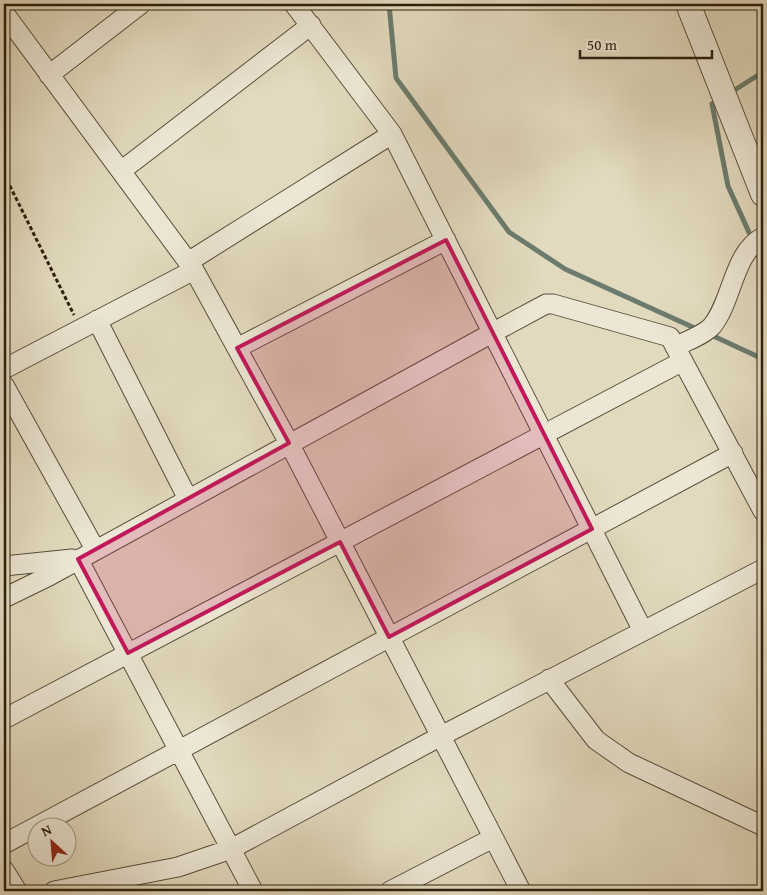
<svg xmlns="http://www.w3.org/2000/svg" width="767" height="895" viewBox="0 0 767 895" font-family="'Gentium Book Plus',serif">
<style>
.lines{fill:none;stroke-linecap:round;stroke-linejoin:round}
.stream{stroke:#6b7c6e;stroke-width:5}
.minor-casing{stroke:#594d39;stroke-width:21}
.tertiary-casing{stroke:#594d39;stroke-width:26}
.path{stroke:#2b1e0d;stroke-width:3;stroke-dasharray:4 2.5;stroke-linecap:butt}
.minor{stroke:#ece7d5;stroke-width:19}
.tertiary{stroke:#ece7d5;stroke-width:24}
.marked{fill:#c2185b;fill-opacity:0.2;stroke:#c2185b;stroke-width:4;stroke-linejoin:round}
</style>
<rect width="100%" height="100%" fill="#e2dabe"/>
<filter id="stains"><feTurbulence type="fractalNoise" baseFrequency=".004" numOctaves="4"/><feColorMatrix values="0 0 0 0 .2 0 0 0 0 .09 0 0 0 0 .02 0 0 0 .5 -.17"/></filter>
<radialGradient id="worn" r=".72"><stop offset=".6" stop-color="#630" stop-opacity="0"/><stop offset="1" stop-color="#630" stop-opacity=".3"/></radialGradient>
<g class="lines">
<path class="stream" d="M389,4L396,78L509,232L565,269L699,330
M730,93L763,72
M719,100L712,104L728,186L752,239
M755,247L763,267
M709,334L763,359"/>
<g class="minor-casing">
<path id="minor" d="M294,4L392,134L643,631
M4,13L194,270L289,443L521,891
M49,75L141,4
M121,171L311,25
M188,262L392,134
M97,320L188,499
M675,347C686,341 704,335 712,326C733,300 733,253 763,237
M237,348L446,240
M4,369L194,270
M4,385L95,549
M78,559L253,891
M4,566L72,559
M4,598L49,576L492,333L546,304H553L670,337L763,511
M549,679L596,740L629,763L763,826
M4,719L683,361
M4,844L733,453
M4,870L17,891
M54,891L178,867L231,849L441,736L763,569
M390,891L493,838"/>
</g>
<g class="tertiary-casing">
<path id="tertiary" d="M688,4L763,194"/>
</g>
<path class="path" d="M4,174L74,315"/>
<use href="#minor" class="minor"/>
<use href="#tertiary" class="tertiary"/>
</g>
<path class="marked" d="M446,240L592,529L389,637L340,542L128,653L78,559L289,443L237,348Z"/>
<rect width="767" height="895" fill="none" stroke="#e2dabe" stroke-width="20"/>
<rect x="5" y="5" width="757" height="885" fill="none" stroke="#2b1e0d" stroke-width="2.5"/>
<rect x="10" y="10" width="747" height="875" fill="none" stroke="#2b1e0d"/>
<g transform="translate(52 842) rotate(334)"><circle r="24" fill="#ece7d5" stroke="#9f9785"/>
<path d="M0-4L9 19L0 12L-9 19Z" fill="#8f2418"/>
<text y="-8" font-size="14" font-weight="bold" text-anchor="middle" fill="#2b1e0d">N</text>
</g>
<path d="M580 50v8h132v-8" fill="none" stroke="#2b1e0d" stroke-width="2.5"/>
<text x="587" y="50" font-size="15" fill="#2b1e0d" stroke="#ece7d5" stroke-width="4" paint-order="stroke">50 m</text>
<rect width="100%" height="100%" filter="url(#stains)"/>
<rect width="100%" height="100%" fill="url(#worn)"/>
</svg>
